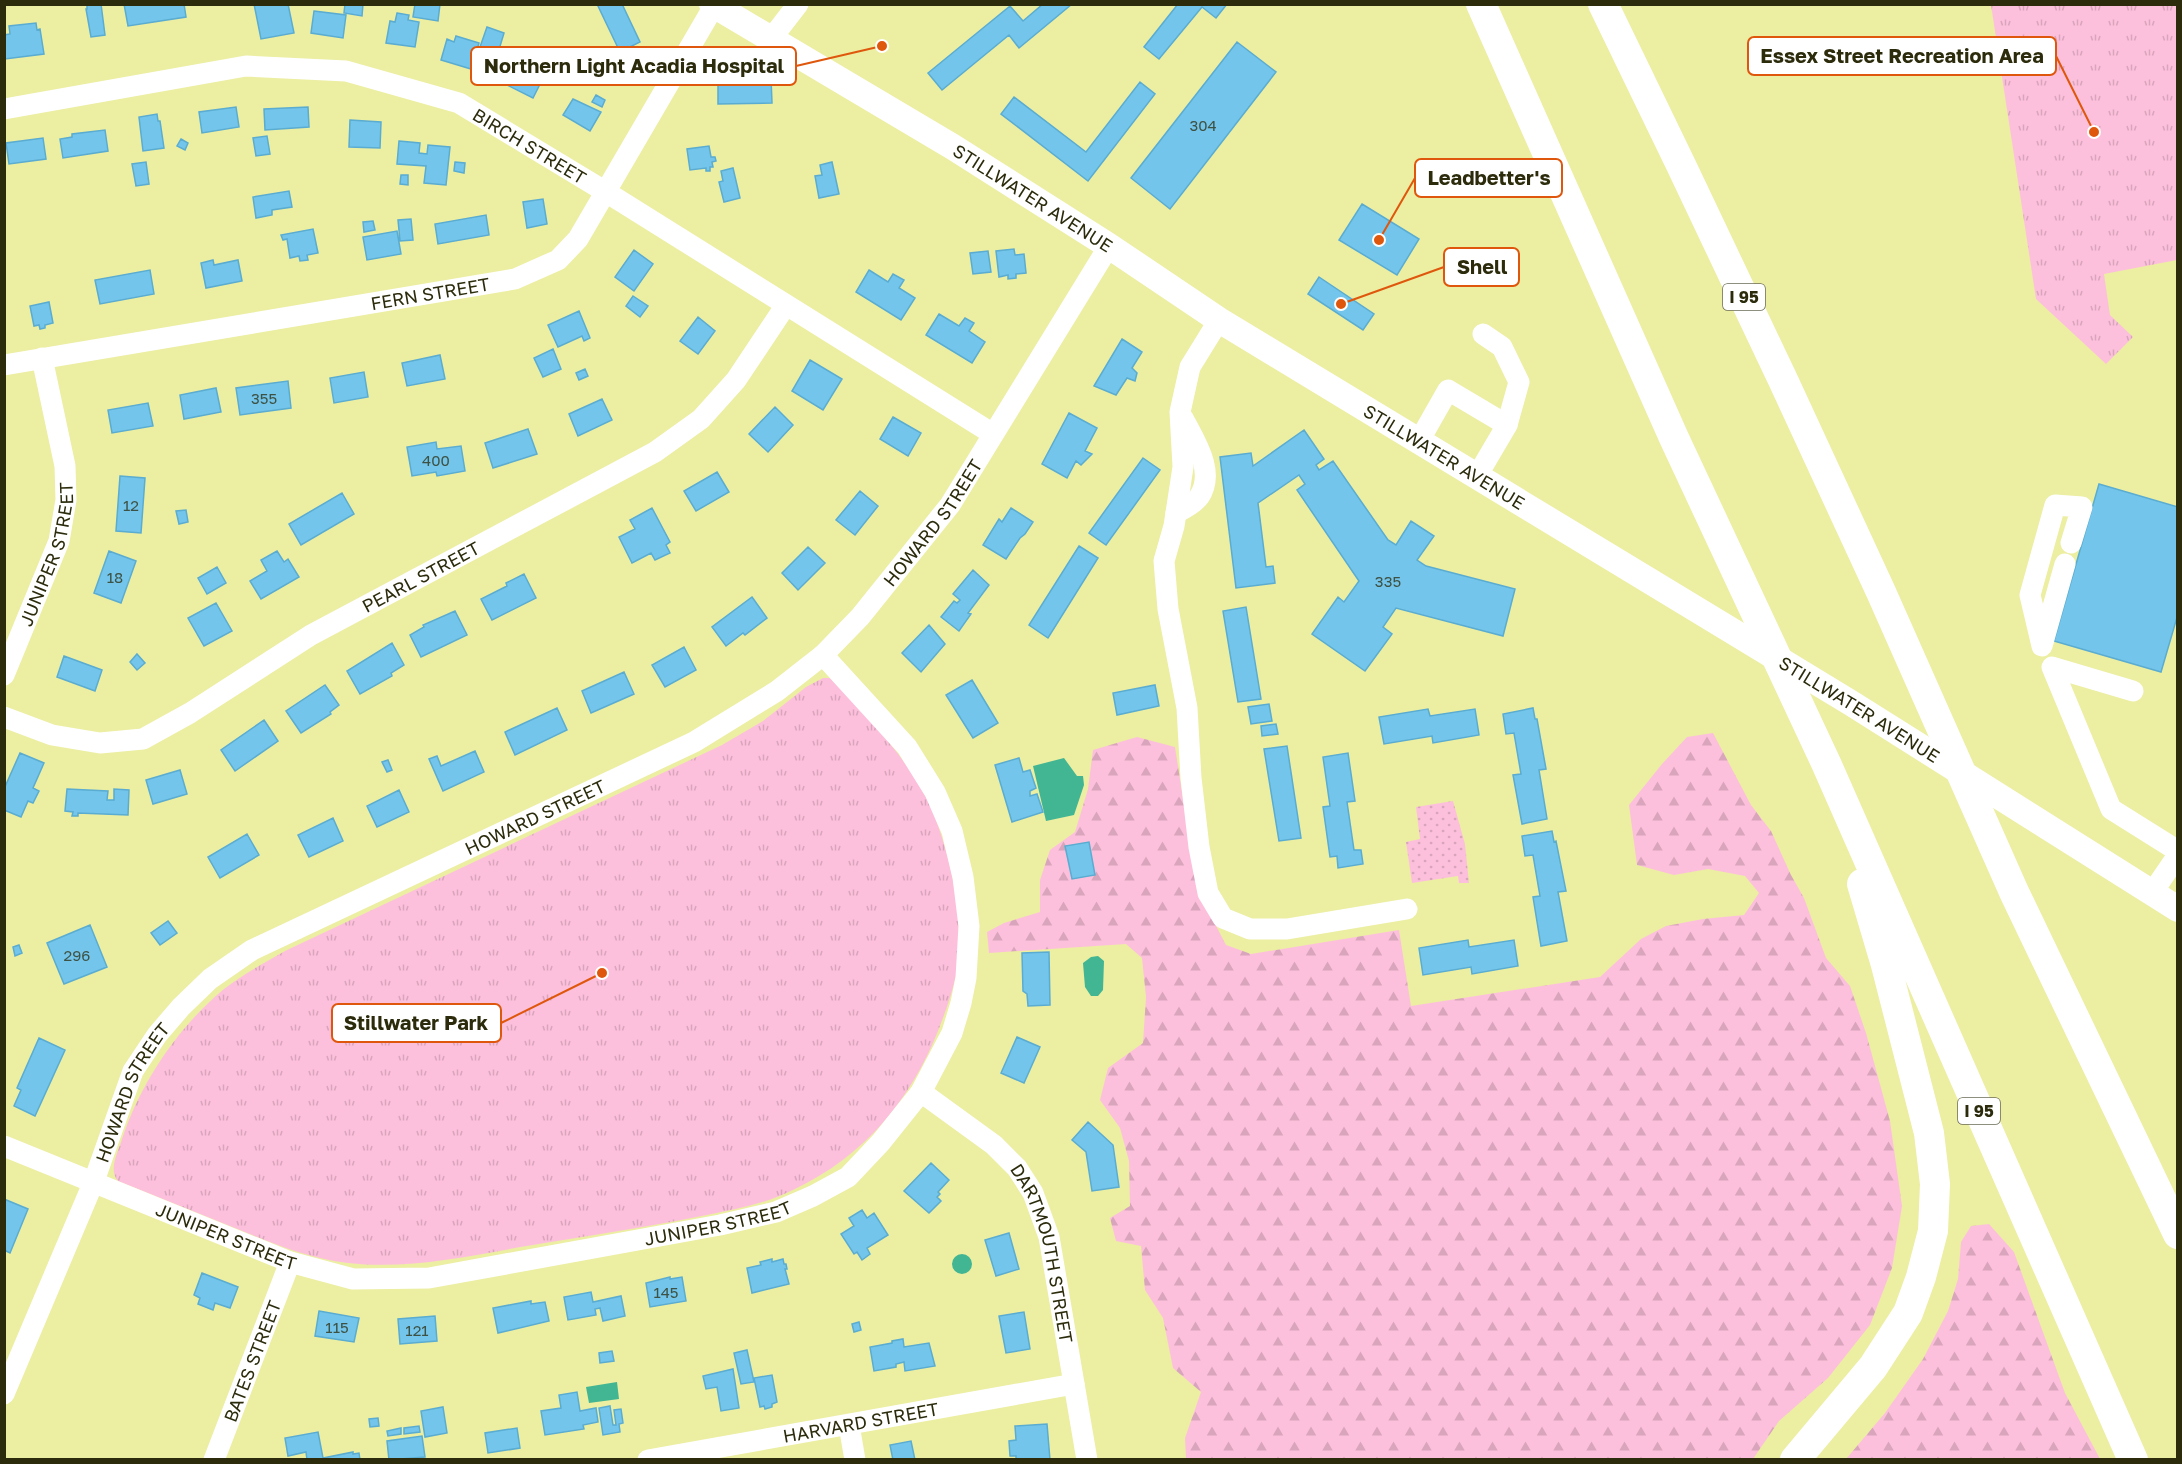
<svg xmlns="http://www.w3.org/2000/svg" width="2182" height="1464" viewBox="0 0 2182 1464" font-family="'Golos Text',sans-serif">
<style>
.grass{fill:url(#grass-dots)}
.forest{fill:url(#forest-firs)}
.park{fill:url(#park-tufts)}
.water{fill:#42b593}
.building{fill:#73c5eb;stroke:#5aacd1;stroke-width:1.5}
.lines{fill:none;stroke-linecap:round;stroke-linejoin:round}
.minor{stroke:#fff;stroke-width:21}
.major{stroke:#fff;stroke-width:26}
.highway{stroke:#fff;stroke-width:30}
.labels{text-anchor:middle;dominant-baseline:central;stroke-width:5;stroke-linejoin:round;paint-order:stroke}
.number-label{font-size:15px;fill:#3e5244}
.shield{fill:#fff;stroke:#6b6b56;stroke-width:1.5}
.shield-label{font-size:16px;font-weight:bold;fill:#2c2c0d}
.street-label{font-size:18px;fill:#2c2c0d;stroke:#fff}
.leader{fill:none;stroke:#df570c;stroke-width:2}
.callout-dot{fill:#df570c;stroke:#fff;stroke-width:2}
.callout{fill:#fff;stroke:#df570c;stroke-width:2}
.callout-label{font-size:20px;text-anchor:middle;font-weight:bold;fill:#2c2c0d}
</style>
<defs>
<pattern id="grass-dots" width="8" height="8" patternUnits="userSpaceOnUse" patternTransform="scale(1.5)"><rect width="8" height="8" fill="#fdc0dc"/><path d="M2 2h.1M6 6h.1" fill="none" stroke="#d9a5bc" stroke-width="1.8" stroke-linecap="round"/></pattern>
<pattern id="forest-firs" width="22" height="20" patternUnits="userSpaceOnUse" patternTransform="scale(1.5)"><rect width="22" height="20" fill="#fdc0dc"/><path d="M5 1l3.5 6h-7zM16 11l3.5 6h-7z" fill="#d9a5bc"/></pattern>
<pattern id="park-tufts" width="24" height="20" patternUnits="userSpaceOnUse" patternTransform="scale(1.5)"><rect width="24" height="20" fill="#fdc0dc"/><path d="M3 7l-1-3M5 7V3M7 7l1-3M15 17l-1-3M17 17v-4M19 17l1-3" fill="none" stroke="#d9a5bc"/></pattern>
</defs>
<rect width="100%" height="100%" fill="#eceea2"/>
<path class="grass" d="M1453,801L1465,844L1469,883H1459L1458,876L1412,883L1406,842L1420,839L1416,807Z"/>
<path class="forest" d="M1713,733L1751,805L1771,831L1791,875L1804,898L1826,958L1850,986L1866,1033L1890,1121L1902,1206L1892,1268L1870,1325L1828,1378L1779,1421L1753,1459H1186L1185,1438L1201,1392L1173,1368L1163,1318L1145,1290L1141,1246L1116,1241L1110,1218L1130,1206L1129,1161L1120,1128L1100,1100L1108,1068L1143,1043L1146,997L1142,958L1126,944L989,953L987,932L1004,923L1040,912V880L1050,850L1075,832L1088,789L1093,750L1137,737L1175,747L1197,889L1226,945L1251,954L1399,930L1411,1006L1600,977L1641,939L1666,926L1703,919L1744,915L1759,893L1745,876L1708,869L1674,875L1637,865L1629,805L1662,764L1687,737Z
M1989,1224L2014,1252L2065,1393L2100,1459H1846L1885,1413L1923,1359L1948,1311L1958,1279L1961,1242L1971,1226Z"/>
<path class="park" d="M1991,5H2177V260L2104,274L2110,315L2133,337L2106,364L2036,299Z
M823,678H830C863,713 898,747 922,790C933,808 940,830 946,851C957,891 963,933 956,975C952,994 945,1013 938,1031C910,1101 864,1156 795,1189C768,1203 737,1209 707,1215C657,1225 607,1233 557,1241C489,1251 418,1271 348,1263C307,1258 272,1243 235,1228C196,1212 157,1197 118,1181C108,1169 118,1153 122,1139C141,1082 178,1027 224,989C243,974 266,962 287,950L722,745L763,721L806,687Z"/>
<path class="water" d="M1064,758L1077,776H1083L1084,785L1074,815L1046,821L1033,766Z
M1098,956L1104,961L1103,990L1098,996H1091L1085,987L1083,963L1091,957Z
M952 1264a10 10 0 1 1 20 0a10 10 0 1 1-20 0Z
M617,1382L619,1399L589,1403L586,1387Z"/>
<path class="building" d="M87,4H101L105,35L91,37L86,9H87Z
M124,4H184L186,17L128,26Z
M254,4H288L294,33L261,39Z
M345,4H363L362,16L344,13Z
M415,4H440L438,21L413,17Z
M597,4H622L640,42L620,52Z
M1043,4H1072L1019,48L1009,35L942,90L928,73L1010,6L1023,21Z
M1178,4H1227L1216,18L1202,7L1159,59L1144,47Z
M314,11L346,15L343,38L311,33Z
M397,13L409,15L408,20L419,22L415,47L386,43L390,21L395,22Z
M36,23L37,30L40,29L44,54L5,59L4,35L10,34L9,26Z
M487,27L504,33L498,53L480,47Z
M456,36L479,43L471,69L441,60L447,39L454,42Z
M1237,42L1276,72L1170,209L1131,178Z
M515,68L528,74L530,72L543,78L533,98L507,85Z
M771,78L772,103L718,104V79Z
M1140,82L1155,94L1088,181L1001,114L1014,97L1086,152Z
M596,95L605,100L602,107L592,102Z
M573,99L601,112L590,131L563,115Z
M236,107L239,127L202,133L199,112Z
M308,107L309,127L265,130L264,109Z
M157,114L158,121H160L164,148L143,151L139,117Z
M350,120L381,122L380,148L349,147Z
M105,130L108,151L63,158L60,139L72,137V134Z
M267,136L270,154L256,156L253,138Z
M43,138L46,159L9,164L6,143Z
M181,139L188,143L185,150L177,146Z
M399,141L420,143L419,153L427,154L428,145L450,147L446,185L424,183L426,166L397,164Z
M709,146L711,157H715L716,161L712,162L713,167H710V171H706V168L690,170L687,149Z
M146,162L149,184L136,186L132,164Z
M455,162L465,163L464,173L454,171Z
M832,162L839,194L819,198L815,176L822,175L820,165Z
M733,168L740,198L724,202L719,182L723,181L721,171Z
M401,175H408V185L400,184Z
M289,191L292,207L272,210V215L256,218L253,197Z
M543,199L547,224L527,228L523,202Z
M1362,204L1419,239L1397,275L1339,240Z
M486,215L489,235L438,244L435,224Z
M411,219L413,240L400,241L398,220Z
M373,221L375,230L364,232L363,222Z
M313,229L318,253L307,255L308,260L300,261L299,256L290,258L287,239L283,240L281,235Z
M397,231L401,254L367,260L363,237Z
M1014,249L1015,255L1024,254L1026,273L1016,274V278L1008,279V275L999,277L996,251Z
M634,250L653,264L634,291L615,277Z
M988,251L991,272L973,274L970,253Z
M213,260L214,265L238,260L242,281L206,288L201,263Z
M150,270L154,294L100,304L95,280Z
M869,270L888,282L893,274L904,280L899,288L915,298L901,320L856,292Z
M1319,277L1374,314L1363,330L1308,294Z
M633,296L648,306L640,317L626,306Z
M49,302L53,323L45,325V328L40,329L39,325L34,326L30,306Z
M579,311L590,338L584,341L582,336L558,347L548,325Z
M939,314L959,326L965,318L974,323L969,331L985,342L972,363L926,335Z
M698,317L715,331L698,354L680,341Z
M1122,339L1142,352L1132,368L1137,373L1135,381L1127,378L1116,395L1094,386Z
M553,349L561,369L543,377L534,358Z
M440,355L445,379L407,386L402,363Z
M810,360L842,379L823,410L792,391Z
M585,369L588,376L579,380L576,373Z
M364,372L368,397L334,403L330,378Z
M288,381L291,408L240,415L236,388Z
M216,388L221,412L184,419L180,395Z
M602,399L612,420L578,436L569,414Z
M148,403L153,426L112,433L108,410Z
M775,407L793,425L768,452L749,434Z
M1069,413L1097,428L1085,451L1092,454L1081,465L1076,461L1067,478L1042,464Z
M893,417L921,433L908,456L880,439Z
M528,429L537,454L493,468L485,443Z
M1304,430L1324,459L1316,465L1319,470L1333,461L1388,540L1396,545L1411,521L1434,536L1417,560L1426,566L1515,589L1503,636L1396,608L1383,627L1392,634L1365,671L1312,634L1338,597L1344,602L1359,581L1297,490L1305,484L1299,475L1258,503L1266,567L1273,566L1275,583L1236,588L1220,457L1251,453L1253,466Z
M436,442L437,449L461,446L465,471L437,476L436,472L412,476L407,447Z
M1143,458L1160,470L1106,545L1089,533Z
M717,472L729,492L696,511L684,491Z
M120,476L145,478L141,533L116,531Z
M2099,484L2178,507V614L2161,672L2054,641Z
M860,491L878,506L855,535L836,520Z
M342,493L354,514L301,545L289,524Z
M652,508L670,542L666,545L670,553L655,560L651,553L632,563L619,537L635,529L630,520Z
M1011,508L1033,522L1025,534L1020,538L1006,559L983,545L999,519L1002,522Z
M186,510L188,522L179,524L176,511Z
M1079,546L1098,558L1048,638L1029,625Z
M808,547L825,563L798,590L782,573Z
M109,551L136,561L121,603L94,593Z
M277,551L284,562L288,559L299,577L261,599L250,581L267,571L261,560Z
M217,567L226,583L207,594L198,578Z
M973,570L989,585L968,613L971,614L959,631L941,617L954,601L957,603L960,600L953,594Z
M524,574L536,598L492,620L481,599L507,586L506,583Z
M752,597L767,618L745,635L743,633L726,646L712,627Z
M216,603L232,631L204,646L188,618Z
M1246,607L1261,699L1238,702L1223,611Z
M455,611L467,635L421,657L410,635L424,627L423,625Z
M929,625L945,644L921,672L902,653Z
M392,643L404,665L391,673L392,676L360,694L347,671Z
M684,647L696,670L665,687L652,665Z
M137,654L145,663L137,670L130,662Z
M64,656L102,670L95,691L57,677Z
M624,672L634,694L591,713L582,691Z
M972,680L998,723L973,738L946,695Z
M325,685L339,705L330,712L331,714L301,733L286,711Z
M1155,685L1159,706L1117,715L1113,693Z
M1269,704L1272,721L1251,724L1248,707Z
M557,708L567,730L515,755L505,732Z
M1533,708L1535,719H1537L1546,769L1539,770L1547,819L1522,824L1513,775L1521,774L1514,733L1506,734L1503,714Z
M1428,709L1430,716L1475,709L1479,735L1433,743L1432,736L1384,744L1379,717Z
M264,720L278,741L235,771L221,750Z
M1276,724L1278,734L1262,736L1261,726Z
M1287,746L1301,838L1279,841L1264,749Z
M475,751L484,772L443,791L429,759L437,756L441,766Z
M20,753L44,763L33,788L39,791L33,803L28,801L21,817L4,810V789Z
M1348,753L1355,801L1347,802L1354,850H1361L1363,864L1338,868L1337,856L1330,857L1323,807L1330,806L1323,757Z
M1019,758L1023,772L1030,770L1036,788L1030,791V796L1037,794L1043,812L1012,822L995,765Z
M388,760L392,770L387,772L382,762Z
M180,770L187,794L153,804L146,780Z
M67,789L108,791L107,800H114V789L129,790L128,815L78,813V816H72L73,812L65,811Z
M399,790L409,812L377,827L367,806Z
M333,818L343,841L309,857L298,835Z
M1552,831L1554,842L1556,841L1566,891L1558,892L1567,941L1541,946L1533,897L1540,896L1533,855L1525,856L1522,836Z
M247,834L259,855L220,878L208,857Z
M1089,842L1095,875L1072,879L1065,846Z
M168,921L177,933L160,945L151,933Z
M90,925L107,967L64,984L47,943Z
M1468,940L1469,947L1514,940L1518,966L1472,974L1471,967L1423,975L1419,948Z
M19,945L22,953L15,956L13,947Z
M1049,952L1050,1005L1028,1006L1027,994L1023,991L1022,953Z
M1017,1037L1040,1047L1024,1083L1001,1073Z
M39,1038L65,1050L35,1116L14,1106L21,1090L17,1088Z
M1088,1122L1113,1145L1119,1187L1092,1191L1086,1152L1072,1140Z
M931,1163L949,1180L938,1192L940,1194L937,1197L941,1201L929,1213L904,1191Z
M4,1199L28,1209L10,1253L4,1250Z
M862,1210L867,1218L874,1213L888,1235L867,1248L870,1254L862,1260L857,1252L854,1254L841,1234L854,1226L849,1218Z
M1009,1233L1019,1269L996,1276L985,1240Z
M772,1259V1262L783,1259L784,1264H786L787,1269H785L789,1284L752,1293L747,1268L761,1265L760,1262Z
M202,1273L238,1287L230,1308L215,1303L213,1310L198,1304L200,1298L194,1295Z
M670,1277V1279L682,1277L686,1301L650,1307L646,1283Z
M591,1292L593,1302L621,1296L625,1316L603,1321L600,1308L595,1309L596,1315L568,1320L564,1297Z
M531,1301V1304L545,1302L549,1321L498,1333L493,1308Z
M319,1311L359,1318L354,1342L315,1336Z
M1024,1312L1030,1349L1006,1353L999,1316Z
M435,1316L437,1341L400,1344L398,1319Z
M859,1322L861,1330L854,1332L852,1324Z
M903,1339L904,1347L929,1343L935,1366L905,1371L904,1362L896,1364V1367L874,1371L870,1347L892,1343V1341Z
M747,1350L754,1382L741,1384L734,1353Z
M612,1351L614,1361L600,1363L599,1353Z
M733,1369L739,1408L721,1411L717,1387L706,1389L703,1376Z
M772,1375L777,1402L772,1404V1407L765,1409L764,1406L760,1407L754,1378Z
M577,1392L580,1411L596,1408L598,1422L583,1425L584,1429L545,1435L541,1411L561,1408L559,1395Z
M610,1406L613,1425H616L614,1410L621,1409L623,1423L619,1424L620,1432L603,1435L599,1408Z
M443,1407L447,1433L425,1437L421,1411Z
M378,1418L379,1426L370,1427L369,1419Z
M1047,1424L1050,1460H1016V1456H1010L1009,1441L1016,1440L1015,1426Z
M419,1426L420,1432L404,1434V1428Z
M401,1428V1434L388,1436L387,1431Z
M517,1428L520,1448L488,1453L485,1433Z
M318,1432L323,1458L353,1452V1454L359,1453L360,1460H307L306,1452L288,1456L285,1438Z
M422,1436L425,1457L389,1460L387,1441Z
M911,1441L915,1460H893L890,1445Z"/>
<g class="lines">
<g class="minor">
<path d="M771,39L798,4"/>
<path id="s1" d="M4,109L246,66L346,71L459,103L606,192L993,434"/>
<path d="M1219,320L1190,367L1180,412L1183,467L1174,526L1164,561L1168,609L1187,708L1191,778L1199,847L1208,893L1223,918L1250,929H1287L1407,909"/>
<path d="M1483,334L1502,347L1519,382L1507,425"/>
<path id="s2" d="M4,365L515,279L558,260L578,239L714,6"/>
<path d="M1419,441L1448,390L1507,425L1477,476"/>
<path d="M1176,513C1183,509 1194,504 1199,497C1216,472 1195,441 1183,418"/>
<path d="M2065,564L2042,646L2030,595L2055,505L2082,507L2071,543"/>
<path id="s3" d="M4,675L59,541L66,500L65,466L42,358"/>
<path d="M2133,691L2052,667L2111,809L2178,851"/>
<path id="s4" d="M4,717L52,735L100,743L143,739L190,713L311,635L655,452L701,419L736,380L786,305"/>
<path d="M2152,893L2178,855"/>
<path id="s5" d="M921,1092L994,1145L1017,1168L1033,1193L1049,1237L1087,1460"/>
<path id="s6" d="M4,1146L290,1262L353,1279L429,1278L720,1225L776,1212L813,1196L848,1177L881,1142L921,1092L952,1033L961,1003L966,978L969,926L963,877L952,831L935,792L907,747L823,655"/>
<path id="s7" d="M4,1394L94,1181L133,1071L157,1035L181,1007L210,979L252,950L694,742L777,691L823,655L860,617L950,505L1109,246"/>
<path d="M849,1425L855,1460"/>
<path id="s8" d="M214,1460L290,1262"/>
<path id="s9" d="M648,1460L1074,1384"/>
</g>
<path class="major" id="s10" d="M712,4L953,147L1109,246L1219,320L1851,703L2178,909"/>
<path class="highway" d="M1481,4L1674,438L1826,763L2133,1460
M1603,4L1681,165L1783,380L1881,592L2014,892L2178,1234
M1795,1460L1873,1367L1908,1313L1921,1277L1933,1231L1935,1184L1929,1133L1886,965L1862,884"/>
</g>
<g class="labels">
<g class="number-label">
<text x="1203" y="125">304</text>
<text x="264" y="398">355</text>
<text x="436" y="460">400</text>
<text x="131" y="505">12</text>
<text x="115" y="577">18</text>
<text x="1388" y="581">335</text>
<text x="77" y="955">296</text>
<text x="666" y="1292">145</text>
<text x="337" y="1327">115</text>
<text x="417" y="1330">121</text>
</g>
<g class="shield">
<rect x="1723" y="284" width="42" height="26" rx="4.5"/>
<rect x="1958" y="1098" width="42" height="26" rx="4.5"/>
</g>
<g class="shield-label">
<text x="1744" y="297">I 95</text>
<text x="1979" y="1111">I 95</text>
</g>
<g class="street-label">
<text stroke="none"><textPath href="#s1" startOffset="546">BIRCH STREET</textPath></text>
<text stroke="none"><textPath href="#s10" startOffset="375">STILLWATER AVENUE</textPath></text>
<text stroke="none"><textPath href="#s2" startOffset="432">FERN STREET</textPath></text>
<text stroke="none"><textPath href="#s10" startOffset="861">STILLWATER AVENUE</textPath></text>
<text stroke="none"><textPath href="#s7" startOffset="1336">HOWARD STREET</textPath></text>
<text stroke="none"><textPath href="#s3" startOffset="129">JUNIPER STREET</textPath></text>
<text stroke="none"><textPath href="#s4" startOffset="465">PEARL STREET</textPath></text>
<text stroke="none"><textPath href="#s10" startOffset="1347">STILLWATER AVENUE</textPath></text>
<text stroke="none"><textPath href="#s7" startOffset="832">HOWARD STREET</textPath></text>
<text stroke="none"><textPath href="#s7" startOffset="328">HOWARD STREET</textPath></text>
<text stroke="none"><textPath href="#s6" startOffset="744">JUNIPER STREET</textPath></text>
<text stroke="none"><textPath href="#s6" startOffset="240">JUNIPER STREET</textPath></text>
<text stroke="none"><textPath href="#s5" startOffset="213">DARTMOUTH STREET</textPath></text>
<text stroke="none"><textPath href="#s8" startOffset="106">BATES STREET</textPath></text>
<text stroke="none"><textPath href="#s9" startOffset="216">HARVARD STREET</textPath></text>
</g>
</g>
<path class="leader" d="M2094 132L2056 56M882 46L796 66M1379 240L1415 178M1341 304L1444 267M602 973L501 1023"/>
<g class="callout-dot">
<circle cx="2094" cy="132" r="6"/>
<circle cx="882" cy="46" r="6"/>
<circle cx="1379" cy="240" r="6"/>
<circle cx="1341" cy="304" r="6"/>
<circle cx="602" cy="973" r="6"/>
</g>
<g class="callout">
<rect x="1748" y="37" width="308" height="38" rx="6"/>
<rect x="471" y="47" width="325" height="38" rx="6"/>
<rect x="1415" y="159" width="147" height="38" rx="6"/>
<rect x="1444" y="248" width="75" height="38" rx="6"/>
<rect x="332" y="1004" width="169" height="38" rx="6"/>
</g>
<g class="callout-label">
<text x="1902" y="63">Essex Street Recreation Area</text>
<text x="634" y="73">Northern Light Acadia Hospital</text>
<text x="1489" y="185">Leadbetter's</text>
<text x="1482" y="274">Shell</text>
<text x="416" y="1030">Stillwater Park</text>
</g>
<rect width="2182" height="1464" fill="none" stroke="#2c2c0d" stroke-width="12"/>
</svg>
